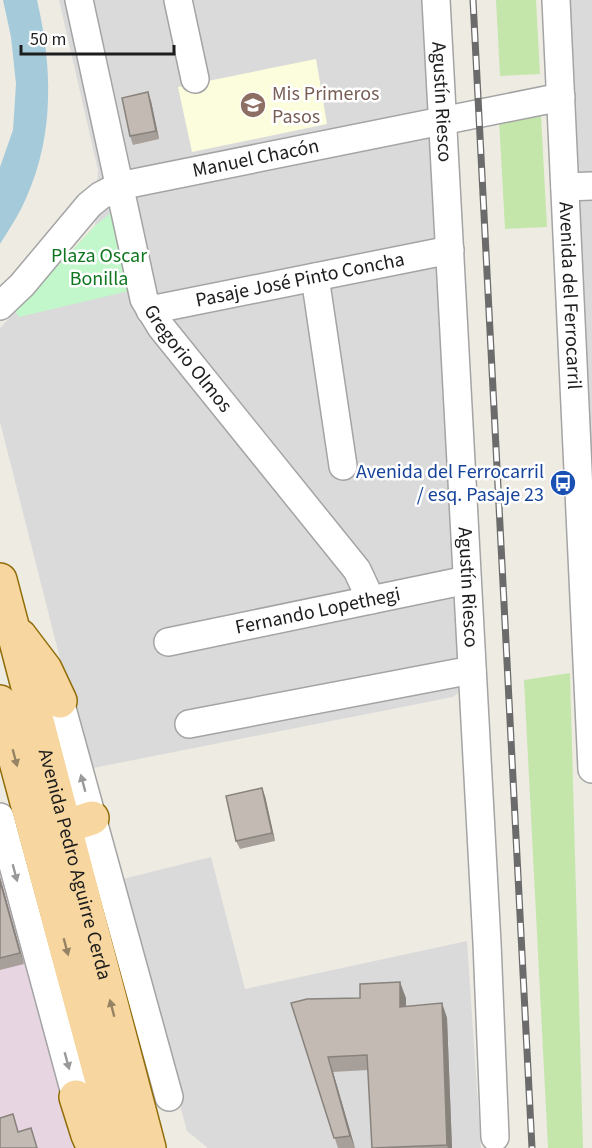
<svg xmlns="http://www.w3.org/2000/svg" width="592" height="1148" viewBox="0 0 592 1148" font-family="'Source Sans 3',sans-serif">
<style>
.residential{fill:#dbdada}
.industrial{fill:#e7d5e2}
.education{fill:#fbfddd}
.grass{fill:#c4e6ab}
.park{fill:#c1f7ca}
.water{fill:#a5cada}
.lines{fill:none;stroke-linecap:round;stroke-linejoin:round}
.minor-casing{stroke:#a4a4a4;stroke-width:30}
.major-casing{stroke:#906c07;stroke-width:36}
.minor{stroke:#fff;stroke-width:27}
.major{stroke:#f7d79f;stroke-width:33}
.rail-casing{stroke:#6b6b6b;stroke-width:7}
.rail{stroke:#fff;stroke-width:4.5;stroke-dasharray:14;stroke-linecap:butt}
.wall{fill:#a7a09a}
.shaded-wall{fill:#88827d}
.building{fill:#c2bab3;stroke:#88827d;stroke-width:1.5}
.oneway{fill:#958364}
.oneway2{fill:#999}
.labels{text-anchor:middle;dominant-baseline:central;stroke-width:5;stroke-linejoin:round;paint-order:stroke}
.education-label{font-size:20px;fill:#785e54;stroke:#fff;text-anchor:start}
.street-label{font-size:20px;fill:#1d1d1d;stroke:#fff}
.park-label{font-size:20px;fill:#107620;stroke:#fff}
.transit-label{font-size:20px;fill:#164399;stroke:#fff;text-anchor:end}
</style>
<rect width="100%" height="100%" fill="#eeebe3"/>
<path class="residential" d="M59,0H449L482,672L453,697L88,769L0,422V328L95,226L98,170Z
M570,0H592V535Z
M211,857L245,989L467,941L481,1148H208L187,1131L119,880Z"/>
<path class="industrial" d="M0,850L85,1148H0Z"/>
<path class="education" d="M316,59L327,124L192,152L178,87Z"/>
<path class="grass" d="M496,0H536L540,74L500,76Z
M541,116L547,227L505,229L499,119Z
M570,673L583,1148H548L524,680Z"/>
<path class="park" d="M120,205L133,290L19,317L15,311L95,226Z"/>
<path class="water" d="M3,0H37C52,65 55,133 27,196C20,213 10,228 0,244V167L13,130L16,84L11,37Z"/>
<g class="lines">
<g class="minor-casing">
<g id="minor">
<path id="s1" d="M79,0L144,299L161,327L357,570L371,600"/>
<path d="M178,0L195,79"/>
<path id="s2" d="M436,0L487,943L495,1137"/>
<path id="s3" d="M556,0L592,769"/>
<path d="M565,187L592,186"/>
<path d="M315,277L343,466"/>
<path id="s4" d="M0,306L22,285L89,205L100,196L119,186L561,97"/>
<path id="s5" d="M150,310L450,250"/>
<path id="s6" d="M168,642L467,580"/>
<path d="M60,701L169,1097"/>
<path d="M189,724L472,670"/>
<path d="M0,817L76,1097"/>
</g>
</g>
<g class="major-casing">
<g id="major">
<path id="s7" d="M0,580L149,1148"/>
<path d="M20,636L45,669L60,701"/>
<path d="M0,702L120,1148"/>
<path d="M64,827L92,818"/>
<path d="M76,1097L88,1135L94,1148"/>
</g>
</g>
<use href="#minor" class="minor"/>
<use href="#major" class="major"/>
<g class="rail-casing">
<path id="rail" d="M473,0L532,1148"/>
</g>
<use href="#rail" class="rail"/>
</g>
<path class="wall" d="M151,101L159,139L133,145L130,136Z
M265,796L275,841L240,849L236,841Z
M0,877L24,964L0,970Z
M406,998V1007L442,1003L447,1018L452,1148H372L368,1070L333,1072L355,1148H338L291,1003Z"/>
<path class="shaded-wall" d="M148,92L151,101L159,139L156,131Z
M262,788L265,796L275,841L272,833Z
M0,877L24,964L20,953L0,881Z
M400,982L406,998V1023L400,1007Z
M442,1003L447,1018L452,1148H448L447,1145Z
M328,1057L333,1072L355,1148L350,1136Z"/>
<path class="building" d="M148,92L156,131L130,136L122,98Z
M262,788L272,833L236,841L226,796Z
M0,881L20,953L0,958Z
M400,982V1007L442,1003L447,1145L372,1148L367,1055L328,1057L350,1136L334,1138L291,1003L307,999L360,998V984Z
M13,1114L18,1132L31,1128L37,1148H0V1118Z"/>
<defs><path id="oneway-solid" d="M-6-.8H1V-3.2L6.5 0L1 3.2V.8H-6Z" transform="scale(1.5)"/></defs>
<g class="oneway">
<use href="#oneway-solid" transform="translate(15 758) rotate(75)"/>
<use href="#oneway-solid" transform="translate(66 947) rotate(75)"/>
<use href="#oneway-solid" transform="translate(112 1008) rotate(-105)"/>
</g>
<g class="oneway2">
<use href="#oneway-solid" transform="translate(83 783) rotate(-105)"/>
<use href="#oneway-solid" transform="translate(15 873) rotate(75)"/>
<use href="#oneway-solid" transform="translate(67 1061) rotate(75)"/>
</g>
<defs>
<g id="school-disc" transform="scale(1.35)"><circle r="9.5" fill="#8d6e63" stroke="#fff"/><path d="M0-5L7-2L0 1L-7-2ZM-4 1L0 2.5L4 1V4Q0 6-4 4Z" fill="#fff"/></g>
<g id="bus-disc" transform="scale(1.35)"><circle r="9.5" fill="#1a4fb4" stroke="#fff"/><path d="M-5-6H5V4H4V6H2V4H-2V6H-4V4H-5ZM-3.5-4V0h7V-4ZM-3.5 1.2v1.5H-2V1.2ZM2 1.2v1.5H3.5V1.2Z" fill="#fff"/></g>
</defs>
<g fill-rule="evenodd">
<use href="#school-disc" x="253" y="105"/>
<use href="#bus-disc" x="563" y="483"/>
</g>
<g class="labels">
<g class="education-label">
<text x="272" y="94">Mis Primeros<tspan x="272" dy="23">Pasos</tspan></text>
</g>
<g class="street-label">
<text stroke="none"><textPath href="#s2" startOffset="102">Agustín Riesco</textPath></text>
<text stroke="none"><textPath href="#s4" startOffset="310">Manuel Chacón</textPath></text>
<text stroke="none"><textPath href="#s5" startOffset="153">Pasaje José Pinto Concha</textPath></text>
<text stroke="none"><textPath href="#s3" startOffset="296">Avenida del Ferrocarril</textPath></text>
<text stroke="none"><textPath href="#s1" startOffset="380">Gregorio Olmos</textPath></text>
<text stroke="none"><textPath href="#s2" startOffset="588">Agustín Riesco</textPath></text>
<text stroke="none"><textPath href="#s6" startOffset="153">Fernando Lopethegi</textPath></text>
<text stroke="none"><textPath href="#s7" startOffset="294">Avenida Pedro Aguirre Cerda</textPath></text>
</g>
<g class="park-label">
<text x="99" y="256">Plaza Oscar<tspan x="99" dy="23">Bonilla</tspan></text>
</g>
<g class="transit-label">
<text x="544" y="472">Avenida del Ferrocarril<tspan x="544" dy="23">/ esq. Pasaje 23</tspan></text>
</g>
</g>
<path d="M21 45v9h153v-9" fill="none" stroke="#1d1d1d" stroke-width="3"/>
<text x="30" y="45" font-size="18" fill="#1d1d1d" stroke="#ffffff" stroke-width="4.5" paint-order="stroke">50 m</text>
</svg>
